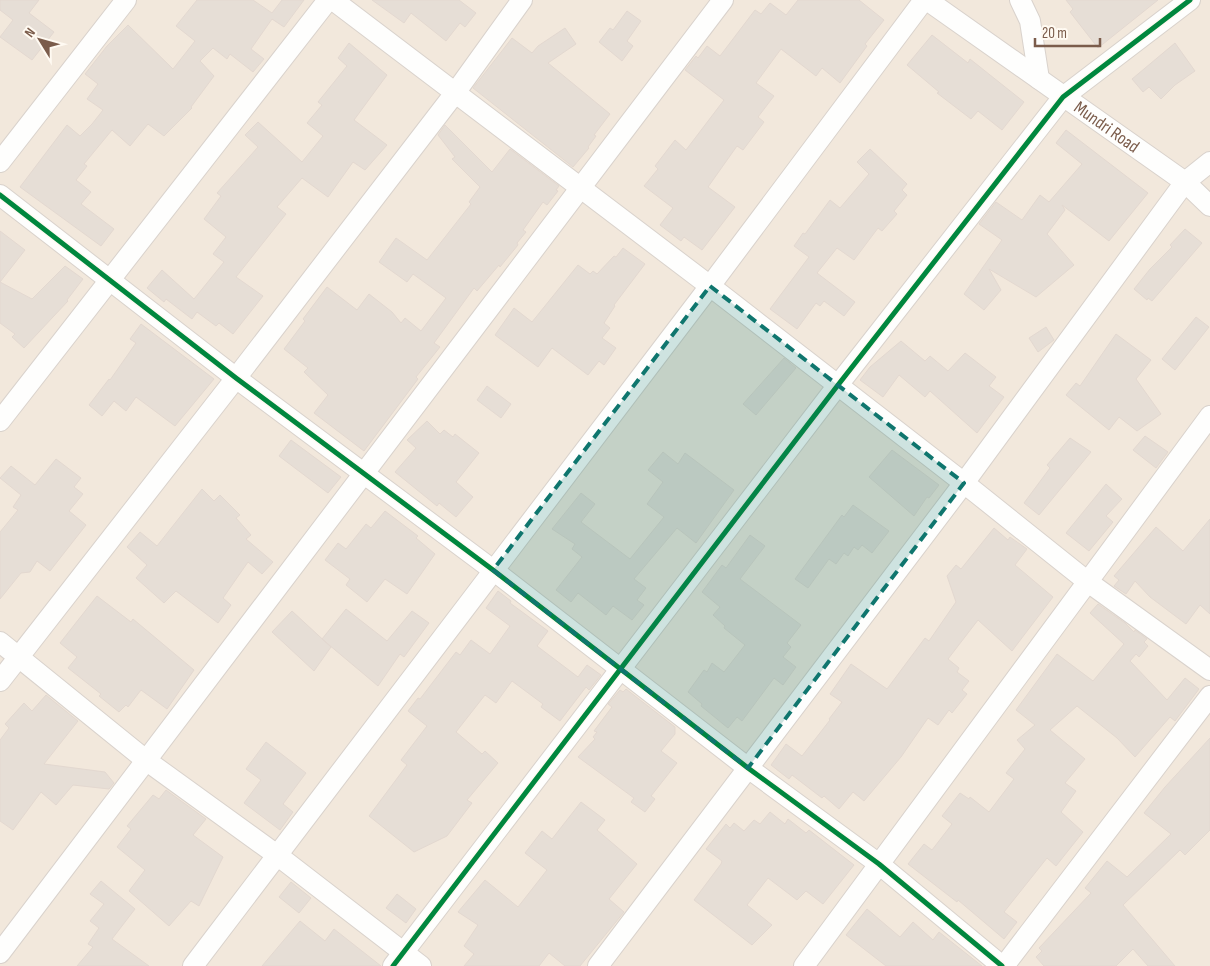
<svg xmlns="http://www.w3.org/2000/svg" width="1210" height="966" viewBox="0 0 1210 966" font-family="'Sofia Sans Condensed',sans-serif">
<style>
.residential{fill:#f2e8dc}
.building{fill:#e6ded6;stroke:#e3d8d0}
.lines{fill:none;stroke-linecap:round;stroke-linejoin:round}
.minor-casing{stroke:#d9d2cc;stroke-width:22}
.minor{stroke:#fefefd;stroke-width:20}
.cycleway-casing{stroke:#fffaf2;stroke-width:8}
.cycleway{stroke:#00873e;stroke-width:5}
.marked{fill:#0f766e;fill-opacity:0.2;stroke:#0f766e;stroke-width:4;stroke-dasharray:10 6;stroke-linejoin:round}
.labels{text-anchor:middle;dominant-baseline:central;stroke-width:5;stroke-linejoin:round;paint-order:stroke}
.street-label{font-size:18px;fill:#7b5c4b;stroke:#fffaf2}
</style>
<rect width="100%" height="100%" fill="#f9f5ef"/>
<path class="residential" d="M0,0H1210V966H0Z"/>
<path class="building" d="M0,0H39L29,13L54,32L32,60L0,37L13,20L0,10Z
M197,0H253L272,13L282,0H304L284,27L272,19L251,49L264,59L253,72L230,54L227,59L213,48L200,61L214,76L191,107L192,108L164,136L148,124L130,146L112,130L84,164L87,166L76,180L91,192L81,204L114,229L101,246L20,187L67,125L80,136L92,124L103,110L87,99L98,84L85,74L107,46L128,25L173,69L195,41L176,26Z
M372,0H459L476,13L465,27L460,23L446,41L411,13L404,23Z
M798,0H859L884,20L865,44L867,46L840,83L822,68L816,76L781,49L756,83L774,96L758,117L764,122L743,150L737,146L708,187L735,207L702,250L684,237L681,241L660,225L673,208L644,186L658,169L655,166L675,140L686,150L724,100L685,70L696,56L698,58L707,46L720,56L755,10L761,14L770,3L786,15Z
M1066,0H1158L1098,48L1070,12L1073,9Z
M627,11L641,21L627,41L633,46L622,61L599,42L610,28L613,30Z
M565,28L576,44L548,63L610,114L594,135L596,136L588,147L589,148L573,167L473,88L512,38L532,53L538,46Z
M932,35L968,63L970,59L1024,102L1002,130L978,111L971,119L937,93L939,92L907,65Z
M349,43L387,75L354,120L387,145L365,170L353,162L328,197L302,178L277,207L286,214L236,277L263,296L233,334L219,323L216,326L197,312L192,319L166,299L164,302L147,288L162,270L194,299L224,262L213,254L226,237L204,219L221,196L217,193L258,147L245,135L258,122L302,162L323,136L307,123L322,105L318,102L347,66L338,58Z
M1175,43L1195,71L1175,85L1161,99L1149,87L1143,92L1132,79Z
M445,125L492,172L510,149L559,186L556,190L558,191L547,205L543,202L523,230L526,232L517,243L518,245L500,267L499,265L477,291L474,288L434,343L440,347L416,377L418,379L364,451L314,413L328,395L304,372L308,368L284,349L305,321L303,319L327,287L357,310L369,294L392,312L401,323L405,318L421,331L446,298L413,274L407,282L379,262L396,238L427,260L471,204L469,202L480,187L452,159L455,157L438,135Z
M1066,130L1148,193L1109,241L1062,205L1065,210L1047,234L1074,265L1036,297L989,269L1001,290L984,310L964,294L1002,240L979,224L996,202L1022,220L1040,195L1049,202L1082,164L1056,143Z
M870,149L907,184L902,190L907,195L894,211L897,214L882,231L878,228L854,260L837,248L817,273L855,302L844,316L824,301L820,306L816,303L797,329L770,309L809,257L794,246L803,233L805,234L830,200L840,208L869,174L857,162Z
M1185,229L1202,243L1152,301L1148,298L1147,300L1134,289L1150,269L1172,247L1170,245Z
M0,231L25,250L0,282L32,299L65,266L83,279L67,300L68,301L24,348L12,337L15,334L0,323Z
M623,248L645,264L614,305L615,306L604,323L610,328L602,338L616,348L604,365L599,361L588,375L552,348L538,367L495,335L514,308L532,322L578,265L590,274L593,271L597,274L614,256L616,257Z
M1196,317L1209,327L1175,370L1162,359Z
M141,324L214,379L175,426L136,397L126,411L114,401L102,416L89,405L109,379L110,380L136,343L130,339Z
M1046,327L1054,340L1038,352L1029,338Z
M1116,334L1151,360L1136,379L1161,414L1137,431L1119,417L1109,430L1066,395L1076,383L1080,386Z
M901,341L925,361L930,356L948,371L965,353L996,377L989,386L1004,397L977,433L930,391L925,397L899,375L883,397L860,380L870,367Z
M784,358L796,368L756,415L743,404Z
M487,386L511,404L501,418L477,400Z
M427,421L440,434L444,430L453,437L455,434L479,453L456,482L473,497L456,517L439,503L437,506L395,472L416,448L407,440Z
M1145,436L1168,452L1156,468L1133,450Z
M1070,438L1091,452L1039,515L1024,503L1050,468L1047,465Z
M291,440L341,477L328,493L279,456Z
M892,450L939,485L929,498L927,497L914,516L869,477Z
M663,452L678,464L685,453L734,490L696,543L677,528L634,579L646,588L637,600L644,605L632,620L613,606L606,615L578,593L571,602L556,590L582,557L572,549L575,544L552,529L581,493L595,504L581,522L630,559L664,517L647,504L663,482L648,470Z
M56,459L81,478L74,487L83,494L69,511L86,525L50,571L37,561L30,572L21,573L0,599V532L18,510L13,507L21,495L0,478L11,466L35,485Z
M1106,484L1122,499L1106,516L1113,522L1089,551L1066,533Z
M202,489L214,501L220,495L240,515L236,518L251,535L246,539L273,562L262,574L248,562L223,598L231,605L218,623L176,591L164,603L136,578L147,565L127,547L140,532L157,546Z
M853,505L889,531L872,553L862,545L858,550L854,547L848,556L844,553L836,564L829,559L808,588L795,579L842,515L844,517Z
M385,511L418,536L416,538L435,554L407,594L385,579L367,602L346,585L350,579L325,560L338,543L346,549L366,524L371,528Z
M1210,519V614L1200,605L1186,624L1150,597L1135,581L1126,594L1114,586L1119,580L1114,576L1156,527L1183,551Z
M994,528L1008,540L1010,537L1027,549L1015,565L1053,597L1012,651L978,620L948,659L959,668L957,672L969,681L962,690L967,694L952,713L949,710L938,725L928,718L901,757L864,801L853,792L839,809L824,796L822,798L792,775L789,779L771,765L786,744L802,756L830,720L829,719L842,702L830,694L851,664L887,689L925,638L929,641L956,602L947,576L956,565L961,569Z
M750,535L765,546L740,579L801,625L787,643L791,647L783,657L796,667L783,685L774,678L742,721L737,717L728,728L701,706L702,704L688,692L704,670L707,672L712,663L724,672L745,645L724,628L725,626L713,615L720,607L702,592L722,565L726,568Z
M498,591L511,601L510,603L548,631L537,646L578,677L587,665L601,675L589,690L586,687L560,721L541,707L543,704L512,681L496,703L485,695L456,732L482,754L485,751L498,763L467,800L472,803L447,836L414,852L369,816L407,765L401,760L427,726L408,711L418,698L420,699L456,652L460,655L471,640L490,654L510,626L486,608Z
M97,596L131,622L133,619L194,670L167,709L141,690L128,707L126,705L119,712L99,696L101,694L68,668L77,657L60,643Z
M1098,604L1125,623L1134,632L1135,630L1147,639L1144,642L1148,646L1139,657L1136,654L1130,661L1167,700L1185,678L1199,689L1175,721L1170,717L1135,757L1117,738L1077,706L1050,730L1085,759L1065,783L1076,791L1061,812L1083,832L1056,866L1047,858L1004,912L1017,922L1004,939L958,900L957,902L908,864L924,844L932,850L952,824L942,816L960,793L969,799L970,797L989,812L1014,779L1006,773L1025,749L1017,740L1035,725L1016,710L1057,654L1093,681L1124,644L1090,613Z
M346,609L387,641L412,611L429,623L404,657L400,654L378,686L322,639Z
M292,611L331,647L314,671L272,632Z
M626,689L675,727V734L661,751L677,763L651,796L655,799L645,812L631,802L634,798L578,757L595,739L593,737L597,732L594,731L612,707L608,704L620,690L623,692Z
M46,695L78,721L44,764L105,772L114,783L109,789L73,785L56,805L41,792L13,830L0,821V740L9,728L5,724L24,703L32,711Z
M1210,738V830L1185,855L1180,850L1123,905L1175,966H1148L1133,949L1116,966H1044L1036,957L1042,951L1039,948L1091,893L1085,888L1107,861L1127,877L1171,834L1144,813L1165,787Z
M266,742L306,773L283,804L293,812L280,830L244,803L261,780L246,769Z
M166,790L206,819L193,835L223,857L199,906L191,901L169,926L129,891L145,870L117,847L131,829L127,826L153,795L159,799Z
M581,802L605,820L597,830L637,864L609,899L624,912L580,966H565L549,953L539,966H464L474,954L464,946L478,925L458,912L485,880L518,907L547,870L525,853L542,831L552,839Z
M770,812L785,824L788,819L806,833L809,830L854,865L823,904L806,891L797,900L768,878L747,905L772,925L752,945L694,900L721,864L722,861L706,849L726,824L730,828L734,823L744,831L754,820L760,824Z
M101,881L135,909L112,939L149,966H77L93,947L88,944L99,928L90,921L104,904L90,894Z
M291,882L311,898L299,913L279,897Z
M397,894L416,909L406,923L386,908Z
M867,909L900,937L913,922L933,940L939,932L982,966H886L846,935Z
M300,921L325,941L334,929L381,966H262Z"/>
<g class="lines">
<g class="minor-casing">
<g id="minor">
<path d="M333,0L710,286L964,483L1088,582L1210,670"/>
<path id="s1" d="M927,0L1185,182L1210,206"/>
<path d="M1020,0L1030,21L1039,79"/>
<path d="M0,162L126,0"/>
<path d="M0,195L236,378L493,570L748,768L879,864L1002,966"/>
<path d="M0,421L328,0"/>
<path d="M0,642L147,761L277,855L421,966"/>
<path d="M0,681L236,378L455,93L522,0"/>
<path d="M0,953L723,0"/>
<path d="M193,966L710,286L924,0"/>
<path d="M393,966L838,385L1063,97L1190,0"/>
<path d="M598,966L964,483L1185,182L1210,162"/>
<path d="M804,966L1210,416"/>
<path d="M1004,966L1210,696"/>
</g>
</g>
<use href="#minor" class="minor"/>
<g class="cycleway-casing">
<path id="cycleway" d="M0,195L236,378L493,570L748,768L879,864L1002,966
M393,966L838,385L1063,97L1190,0"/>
</g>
<use href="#cycleway" class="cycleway"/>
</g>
<path class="marked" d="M710,286L964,483L748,768L493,570Z"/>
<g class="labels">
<g class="street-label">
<text stroke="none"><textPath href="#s1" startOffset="220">Mundri Road</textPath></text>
</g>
</g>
<g transform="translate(40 40) rotate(307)" stroke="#fffaf2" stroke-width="4" paint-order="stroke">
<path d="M0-4L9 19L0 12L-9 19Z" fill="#7b5c4b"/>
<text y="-8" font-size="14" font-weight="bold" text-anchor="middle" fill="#7b5c4b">N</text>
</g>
<path d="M1035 38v8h65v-8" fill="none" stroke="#7b5c4b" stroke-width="2.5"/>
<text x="1042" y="38" font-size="15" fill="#7b5c4b" stroke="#fffaf2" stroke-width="4" paint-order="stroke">20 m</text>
</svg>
